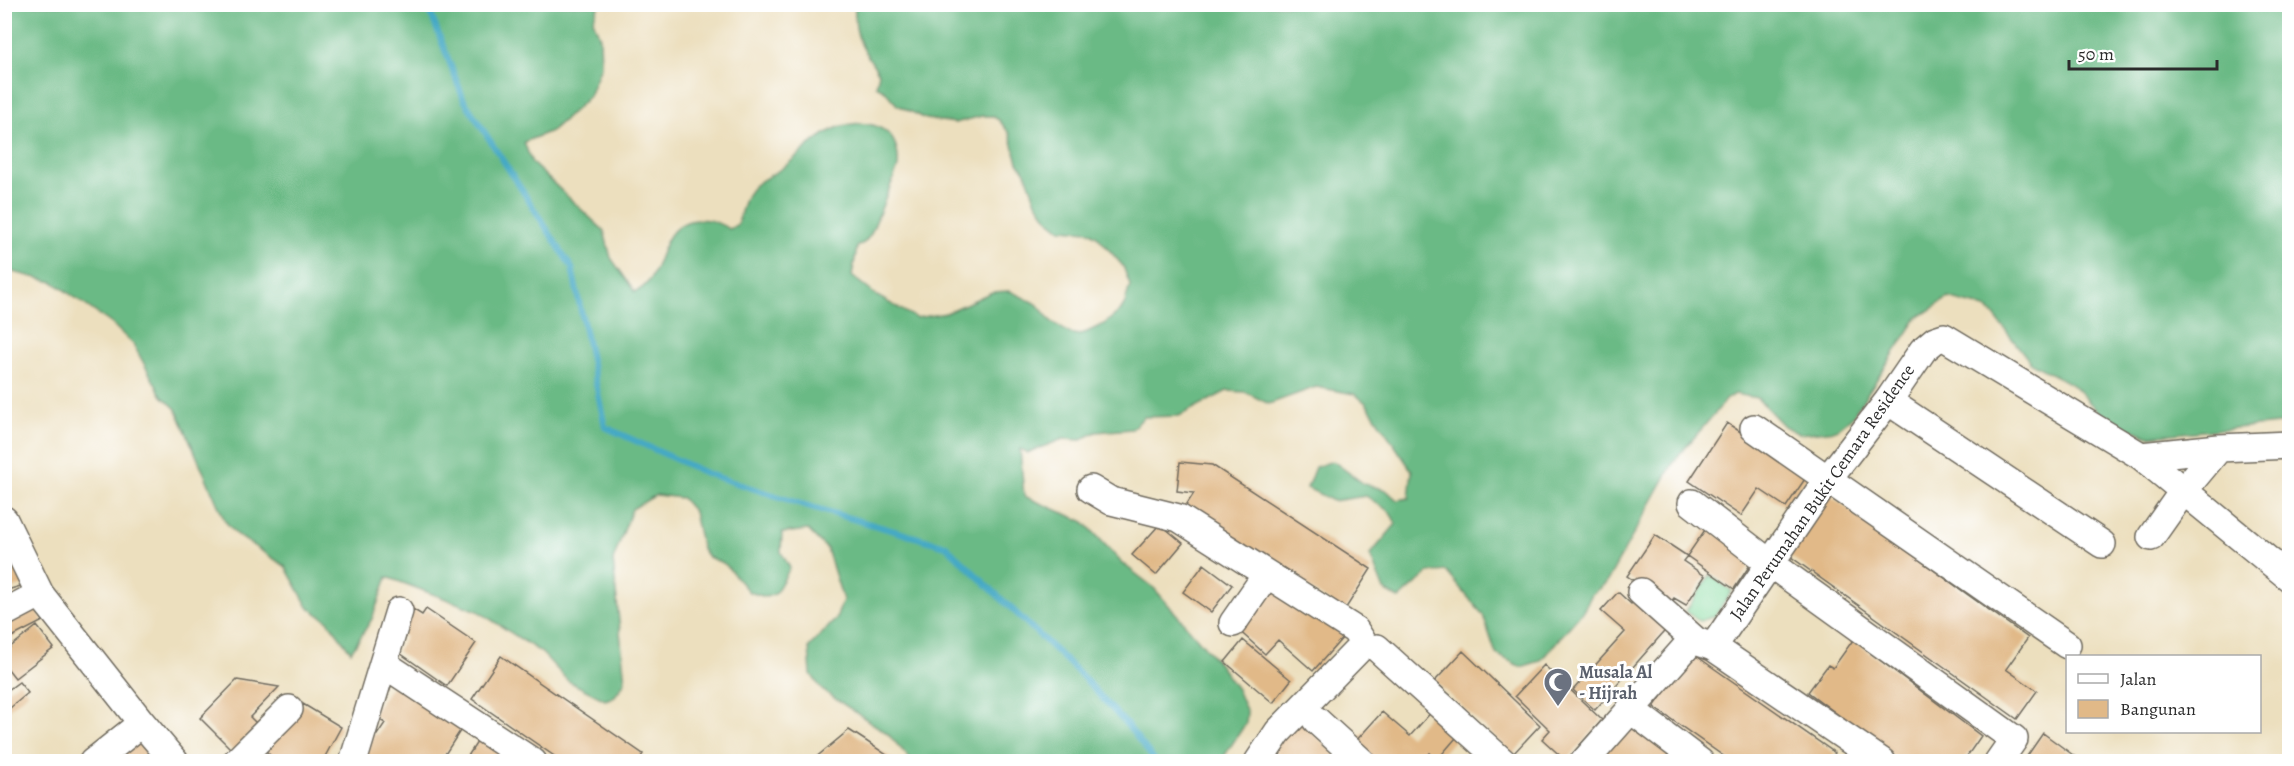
<svg xmlns="http://www.w3.org/2000/svg" width="2294" height="766" viewBox="0 0 2294 766" font-family="Alegreya,serif">
<style>
.green{fill:#84da9e;stroke:#588264;stroke-width:1.5}
.forest{fill:#6bba85;stroke:#4b7258;stroke-width:1.5}
.lines{fill:none;stroke-linecap:round;stroke-linejoin:round}
.stream{stroke:#45a9c5;stroke-width:6}
.building{fill:#e1b988}
.minor-casing{stroke:#6f6a5e;stroke-width:30}
.minor{stroke:#fff;stroke-width:27}
.labels{text-anchor:middle;dominant-baseline:central;stroke-width:6;stroke-linejoin:round;paint-order:stroke}
.street-label{font-size:18px;fill:#2b2b2b;stroke:#fff}
.worship-label{font-size:18px;font-weight:bold;fill:#5b616d;stroke:#fff;text-anchor:start}
</style>
<rect width="100%" height="100%" fill="#fff"/>
<filter id="ink" filterUnits="userSpaceOnUse"><feTurbulence type="fractalNoise" baseFrequency=".0167" numOctaves="2"/><feDisplacementMap in="SourceGraphic" scale="12" xChannelSelector="R" yChannelSelector="G"/><feConvolveMatrix kernelMatrix="1 2 1 2 8 2 1 2 1" color-interpolation-filters="sRGB"/></filter>
<filter id="wash" filterUnits="userSpaceOnUse"><feTurbulence type="fractalNoise" baseFrequency=".008" numOctaves="4" result="noise"/><feDisplacementMap in="SourceGraphic" scale="24" xChannelSelector="R" yChannelSelector="G"/><feGaussianBlur stdDeviation="1.35" result="paint"/><feColorMatrix in="noise" values="0 0 0 0 0 0 0 0 0 0 0 0 0 0 0 0 0 1.4 0 .05"/><feComposite in="paint" operator="in"/></filter>
<g filter="url(#wash)">
<rect width="100%" height="100%" fill="#ecdfbe"/>
<path class="green" d="M1710,575L1732,591L1715,616L1700,621L1686,611Z"/>
<path class="forest" d="M2002,4L2011,10L2022,4L2289,5V423L2149,436L2106,420L2073,385L2031,363L1989,309L1948,298L1917,318L1852,417L1836,430L1799,434L1784,426L1757,398L1735,394L1727,399L1675,460L1606,583L1592,594L1583,611L1540,661L1521,667L1496,654L1483,615L1446,571L1428,573L1399,599L1384,590L1370,555L1396,524L1390,512L1366,496L1333,501L1307,488L1315,467L1333,461L1364,484L1386,490L1397,500L1409,498L1412,471L1366,403L1354,394L1316,387L1269,404L1245,392L1227,391L1179,416L1144,417L1132,429L1096,432L1081,440L1063,439L1027,453L1020,449L1024,496L1084,522L1122,563L1153,587L1216,660L1237,689L1247,713L1246,723L1221,761H912L887,733L822,690L811,674L809,647L836,619L843,600L827,549L808,530L782,533L781,552L790,568L775,594L766,597L749,592L725,564L708,557L702,549L694,512L682,498L656,495L632,509L613,560L625,682L614,697L605,700L568,681L542,653L478,611L387,577L372,619L351,652L328,621L308,607L285,566L237,535L225,521L176,409L162,396L133,344L112,324L53,282L5,270L4,5H599L593,20L600,38L601,66L589,96L575,110L551,131L524,142L532,163L604,231L611,258L635,292C665,280 655,230 690,221C709,217 714,221 730,229L738,224C741,212 744,195 754,186C763,178 775,174 785,166C801,154 813,139 832,130C865,115 901,125 898,167L871,234L865,242L857,247L852,276L877,296L916,318L946,313L992,292L1010,291L1037,304L1051,321L1069,333L1078,335L1087,332L1104,324L1120,311L1125,303L1130,285L1123,266L1097,236L1089,231L1061,229L1047,218L1036,202L1026,174L1018,162L1010,134L999,120L992,116H982L955,123L926,119L897,105L884,90L876,86L879,73C862,49 853,35 855,5Z"/>
<g class="lines">
<path class="stream" d="M427,4L464,100L572,268L605,427L708,474L801,504L946,546L1080,674L1128,726L1156,762"/>
</g>
<g id="blocks">
<path class="building" d="M1727,423L1807,476L1786,507L1759,489L1741,516L1689,481Z
M1180,462L1212,465L1371,569L1344,611L1185,507L1194,493L1177,491Z
M1829,495L2028,638L2006,669L2037,691L2017,719L1787,554Z
M1160,524L1183,543L1156,575L1132,555Z
M1707,527L1754,559L1734,589L1687,556Z
M4,533L24,585L4,591Z
M1655,535L1687,556L1683,561L1705,576L1686,605L1674,598L1669,604L1627,576Z
M1204,564L1232,585L1211,612L1183,592Z
M1275,583L1344,636L1313,671L1278,640L1265,654L1235,627Z
M1618,592L1631,604L1638,596L1670,625L1595,710L1573,690L1625,632L1601,611Z
M32,600L43,621L4,641V615Z
M411,608L422,615L426,609L476,643L447,686L397,651L406,637L396,630Z
M37,626L54,648L15,678L4,664V652Z
M1243,640L1291,680L1273,703L1225,662Z
M1853,640L1981,736L1963,762H1901L1808,692L1828,665L1833,668Z
M1463,651L1540,725L1513,754L1435,681Z
M1692,653L1835,753L1829,762H1732L1654,707Z
M501,656L643,754L638,762H563L472,699Z
M1544,665L1602,720L1566,761L1542,739L1550,730L1515,696Z
M237,680L279,687L250,717L259,726L234,752L200,718Z
M19,682L28,693L4,713V693Z
M394,682L462,728L440,762H361L374,733L377,735L385,723L372,715Z
M303,704L341,727L322,762H277L260,745L285,727Z
M1435,708L1462,731L1437,760L1430,753L1423,762H1378L1355,742L1382,712L1410,736Z
M1297,718L1344,762H1287L1271,747Z
M1627,720L1685,762H1597Z
M137,729L157,753L151,758L154,762H99Z
M849,730L866,741L897,762H818L814,759Z
M2043,733L2073,755L2082,762H2023Z
M479,739L513,762H464Z"/>
</g>
</g>
<g filter="url(#ink)">
<use href="#blocks" fill-opacity="0" stroke="#6f6a5e" stroke-width="1.5"/>
<g class="lines">
<g class="minor-casing">
<path id="minor" d="M1888,401L2102,544
M1754,428L2067,645
M2141,456L2219,448L2290,445
M1091,489L1111,501L1179,518L1355,630L1362,641L1358,650L1278,732L1258,762
M1692,503L1771,564L2014,739L1998,762
M4,520L40,594L142,723L175,762
M2151,537L2184,490L2219,448
M1641,592L1696,641
M4,613L40,594
M1233,623L1267,574
M1713,647L1882,762
M1377,648L1503,762
M384,664L533,762
M1630,709L1700,762
M1316,720L1362,762
M93,762L142,723
M236,762L289,709
M353,762L399,611
M1584,762L1688,645L1696,641L1713,647L1827,480L1888,401L1923,350L1935,340L1944,337L2141,456L2290,578"/>
</g>
<use href="#minor" class="minor"/>
</g>
</g>
<defs>
<g id="mosque-pin" transform="scale(1.5)"><path d="M0 17L-7.5 6A9.5 9.5 0 1 1 7.5 6Z" fill="#6b7280" stroke="#fff"/><path d="M3.5-4.9A6 6 0 1 0 3.5 4.9A5 5 0 1 1 3.5-4.9Z" fill="#fff"/></g>
</defs>
<g fill-rule="evenodd">
<use href="#mosque-pin" x="1558" y="682"/>
</g>
<g class="labels">
<g class="street-label">
<text transform="translate(1822 492) rotate(-55)">Jalan Perumahan Bukit Cemara Residence</text>
</g>
<g class="worship-label">
<text x="1579" y="672">Musala Al<tspan x="1579" dy="21">- Hijrah</tspan></text>
</g>
</g>
<rect width="2294" height="766" fill="none" stroke="#fff" stroke-width="24"/>
<rect x="2066" y="655" width="195" height="78" fill="#ffffff" stroke="#aaaaaa" stroke-width="1.5"/>
<rect x="2078" y="674" width="30" height="9" fill="#ffffff" stroke="#aaaaaa" stroke-width="1.5"/>
<text x="2120" y="685" font-size="18" fill="#2b2b2b">Jalan</text>
<rect x="2078" y="700" width="30" height="18" fill="#e1b988" stroke="#aaaaaa" stroke-width="1.5"/>
<text x="2120" y="715" font-size="18" fill="#2b2b2b">Bangunan</text>
<path d="M2069 60v9h148v-9" fill="none" stroke="#2b2b2b" stroke-width="3"/>
<text x="2078" y="60" font-size="18" fill="#2b2b2b" stroke="#ffffff" stroke-width="4.5" paint-order="stroke">50 m</text>
</svg>
